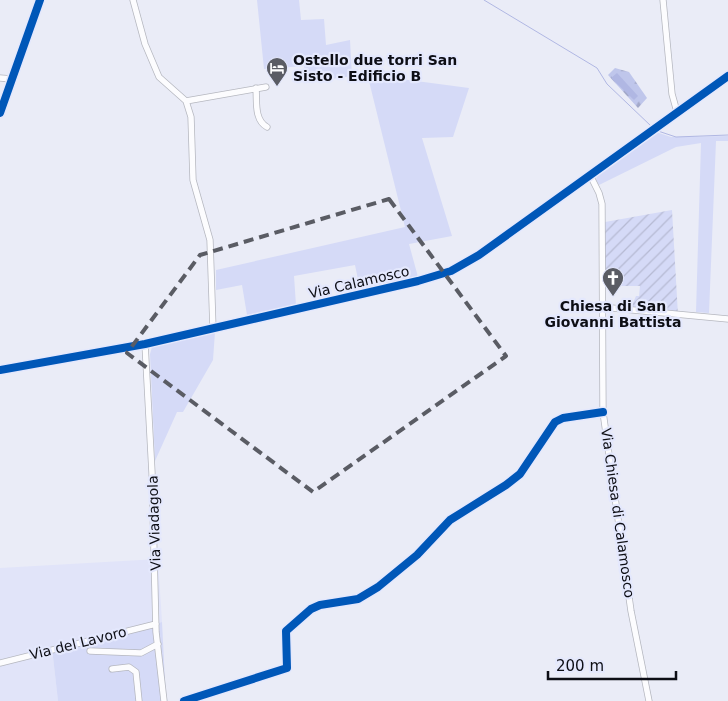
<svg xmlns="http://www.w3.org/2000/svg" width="728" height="701" viewBox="0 0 728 701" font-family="'DejaVu Sans',sans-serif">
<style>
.built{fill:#e1e4f9}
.grass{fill:#d5daf7}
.forest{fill:url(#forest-firs)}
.garden{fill:url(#garden-furrows)}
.water{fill:#b0b7e3}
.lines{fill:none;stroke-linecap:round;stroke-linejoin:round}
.stream{stroke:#b0b7e3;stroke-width:1}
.minor-casing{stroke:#b5b7bf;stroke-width:7}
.major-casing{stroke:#c7c8cd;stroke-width:8}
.minor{stroke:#fcfcfe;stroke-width:5.5}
.major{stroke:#f0f0f5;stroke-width:7}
.cycleway-casing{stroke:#e4e8fd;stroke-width:11}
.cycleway{stroke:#0057b8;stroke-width:8}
.marked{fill:none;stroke:#5a5c64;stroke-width:4;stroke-dasharray:10 6;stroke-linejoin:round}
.labels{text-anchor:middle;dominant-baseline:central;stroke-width:4.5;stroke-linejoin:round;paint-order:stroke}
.poi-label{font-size:14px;font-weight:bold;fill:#0d0e15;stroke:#e4e8fd;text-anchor:start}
.street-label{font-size:14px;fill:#0d0e15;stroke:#e4e8fd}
</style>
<defs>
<pattern id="forest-firs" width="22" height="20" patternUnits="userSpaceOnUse" patternTransform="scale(1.25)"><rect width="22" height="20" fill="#bfc6eb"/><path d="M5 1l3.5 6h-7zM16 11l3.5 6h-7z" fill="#a3a9c9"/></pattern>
<pattern id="garden-furrows" width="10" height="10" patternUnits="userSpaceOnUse" patternTransform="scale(1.25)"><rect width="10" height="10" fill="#d5daf7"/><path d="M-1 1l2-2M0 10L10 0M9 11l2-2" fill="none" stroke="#b6bad3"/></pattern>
</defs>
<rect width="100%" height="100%" fill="#eaecf7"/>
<path class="built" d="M158,559L162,622L52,648L58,701H0V568Z"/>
<path class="grass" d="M257,0H299L301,20L324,19L326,45L350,40L352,76L305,83L304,66L264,69Z
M383,70L401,79L469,88L453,137L422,138L452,236L409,244L418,277L360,289L355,265L294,276L296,305L247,315L242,285L216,290V270L405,227L367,73Z
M656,132L671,137L728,136V141H716L709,313L696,312L701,143L676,147L599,185L596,180L597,175Z
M215,332L213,360L183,412H177L155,461L150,354L152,347Z
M162,622L166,701H58L52,648Z"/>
<path class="forest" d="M615,68L629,72L647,98L638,108L608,75Z"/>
<path class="garden" d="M672,210L678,315L629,312L636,296H639L640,286H604L605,222Z"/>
<path class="water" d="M617,73L638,96L634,100L611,78Z"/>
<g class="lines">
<path class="stream" d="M484,0L597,68L607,84L651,126
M658,131L676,137L728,135"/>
<g class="minor-casing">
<path id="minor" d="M133,0L145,44L159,77L186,101L191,117L193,180L210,240L213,329
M663,0L672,94L677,112
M0,78L13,79
M256,88C257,101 254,120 267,127
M186,101L266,87
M590,175L599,193L602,204L603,412L631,611L649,701
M601,307L728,319
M145,344L152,473L156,632L164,701
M0,370L145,344L418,281L451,271L479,255L728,76
M90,651L141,653L158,644
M0,663L156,624
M112,669L129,667L136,672L139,701
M184,701L287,668L286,631L311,609L320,605L358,599L378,587L417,555L450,520L506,485L520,474L555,422L563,418L603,412"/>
</g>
<g class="major-casing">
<path id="major" d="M0,113L40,0"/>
</g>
<use href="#minor" class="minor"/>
<use href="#major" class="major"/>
<g class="cycleway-casing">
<path id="cycleway" d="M0,113L40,0
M0,370L145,344L418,281L451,271L479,255L728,76
M184,701L287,668L286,631L311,609L320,605L358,599L378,587L417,555L450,520L506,485L520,474L555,422L563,418L603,412"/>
</g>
<use href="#cycleway" class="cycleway"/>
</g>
<path class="marked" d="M389,199L506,356L313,492L127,353L200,255Z"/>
<defs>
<g id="hotel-pin" transform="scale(1.125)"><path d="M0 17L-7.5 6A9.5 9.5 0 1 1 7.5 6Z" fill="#5a5c64" stroke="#e4e8fd"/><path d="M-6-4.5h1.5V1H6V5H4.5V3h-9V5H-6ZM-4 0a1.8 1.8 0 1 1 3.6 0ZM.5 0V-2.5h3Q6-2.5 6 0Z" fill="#fff"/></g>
<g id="church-pin" transform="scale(1.125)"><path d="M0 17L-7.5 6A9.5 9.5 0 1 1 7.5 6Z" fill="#5a5c64" stroke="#e4e8fd"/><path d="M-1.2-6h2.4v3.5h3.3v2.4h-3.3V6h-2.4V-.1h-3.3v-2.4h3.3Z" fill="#fff"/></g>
</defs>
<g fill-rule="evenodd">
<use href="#hotel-pin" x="277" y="68"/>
<use href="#church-pin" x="613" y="278"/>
</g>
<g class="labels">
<g class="poi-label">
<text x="293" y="60">Ostello due torri San<tspan x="293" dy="16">Sisto - Edificio B</tspan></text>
<text x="613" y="306" text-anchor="middle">Chiesa di San<tspan x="613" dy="16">Giovanni Battista</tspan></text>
</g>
<g class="street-label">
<text transform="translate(359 282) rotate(-13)">Via Calamosco</text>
<text transform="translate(618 513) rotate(82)">Via Chiesa di Calamosco</text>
<text transform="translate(154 523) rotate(-92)">Via Viadagola</text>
<text transform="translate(78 643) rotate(-14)">Via del Lavoro</text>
</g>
</g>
<path d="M548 671v8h128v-8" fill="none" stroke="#0d0e15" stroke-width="2.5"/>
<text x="556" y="671" font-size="15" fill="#0d0e15" stroke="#e4e8fd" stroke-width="4" paint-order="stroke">200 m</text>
</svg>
